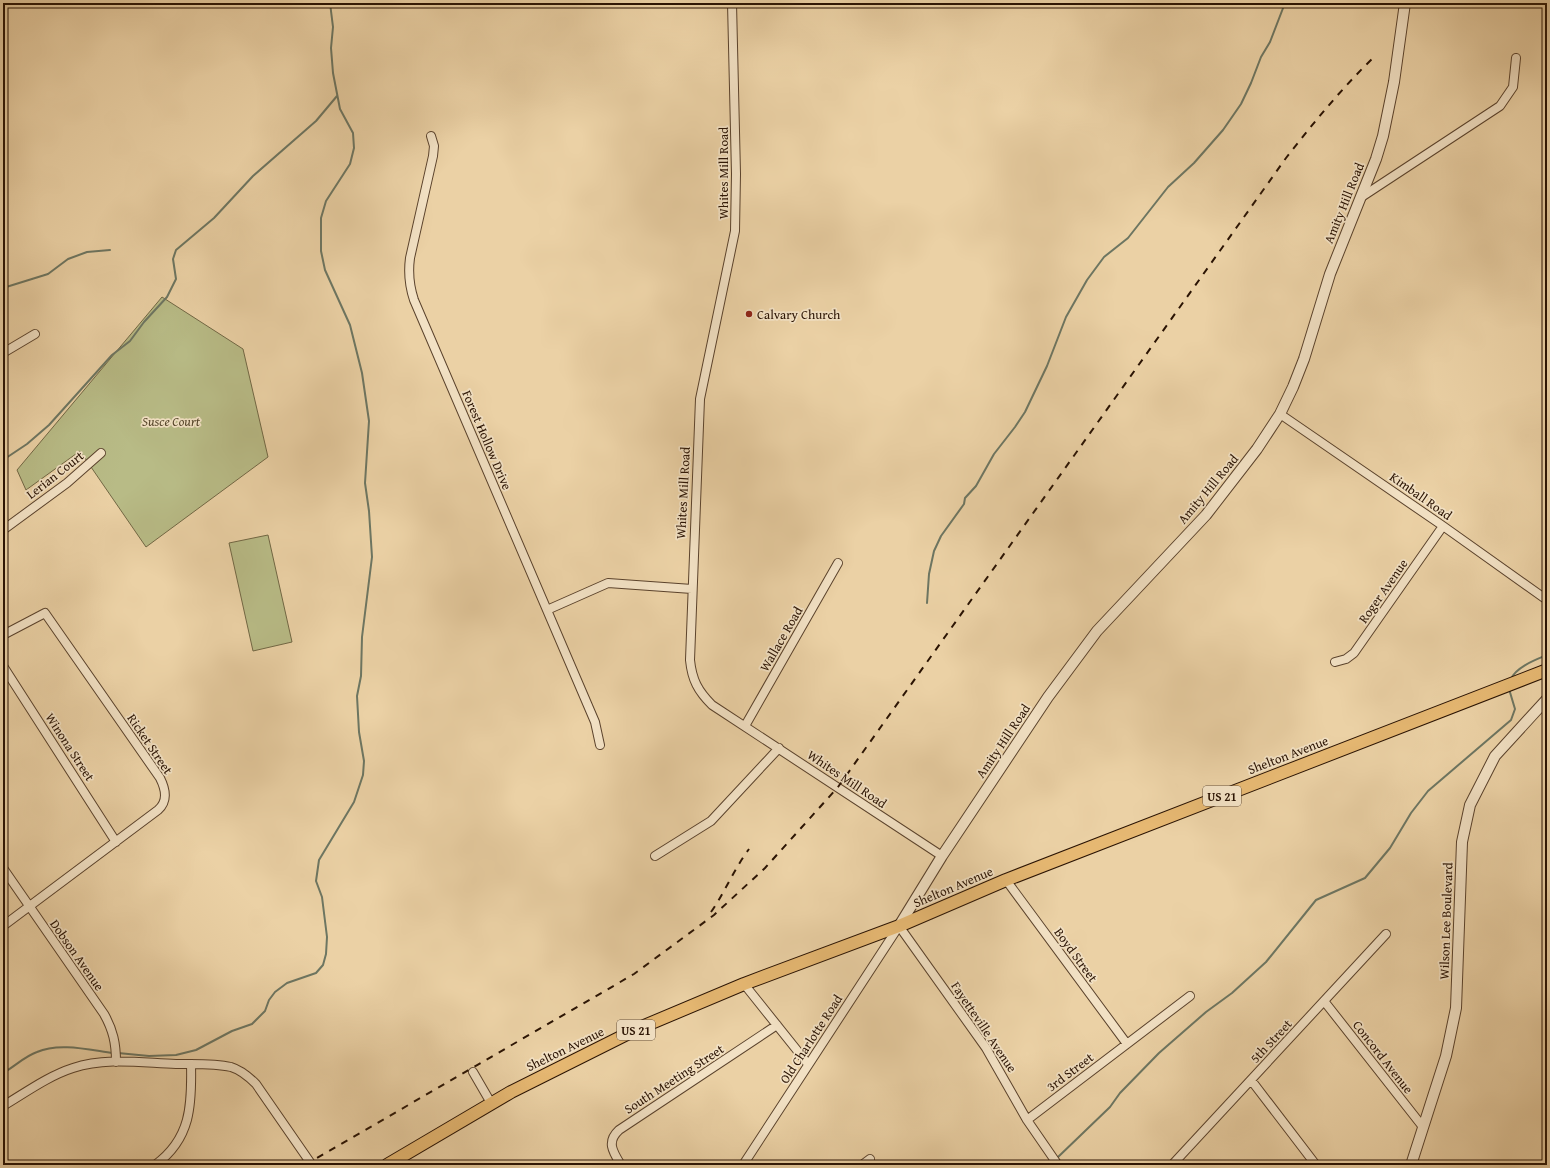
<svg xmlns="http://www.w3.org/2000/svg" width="1550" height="1168" viewBox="0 0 1550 1168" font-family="'Gentium Book Plus',serif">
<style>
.green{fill:#b8bb86;stroke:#716744}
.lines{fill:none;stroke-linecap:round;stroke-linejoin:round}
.stream{stroke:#6d7662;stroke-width:2}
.minor-casing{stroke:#5a422c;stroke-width:10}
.tertiary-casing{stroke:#5a422c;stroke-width:12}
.primary-casing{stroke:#2a1303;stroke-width:14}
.minor{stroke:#f2e1c4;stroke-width:8}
.tertiary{stroke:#f2e1c4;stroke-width:10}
.primary{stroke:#e6b872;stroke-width:12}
.rail{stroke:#2a1303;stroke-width:2;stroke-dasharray:7 7;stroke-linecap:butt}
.poi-dot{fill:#8f2418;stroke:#f2e1c4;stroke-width:1.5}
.labels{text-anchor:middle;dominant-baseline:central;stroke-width:3.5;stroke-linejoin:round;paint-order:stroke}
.shield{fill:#f2e1c4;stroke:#66513d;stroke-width:1}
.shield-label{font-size:12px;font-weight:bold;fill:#2a1303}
.street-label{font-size:13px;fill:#2a1303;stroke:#f2e1c4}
.poi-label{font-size:13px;fill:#2a1303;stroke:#f2e1c4;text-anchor:start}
.park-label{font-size:13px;font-style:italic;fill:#55452a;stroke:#f2e1c4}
</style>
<rect width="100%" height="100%" fill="#ebd1a5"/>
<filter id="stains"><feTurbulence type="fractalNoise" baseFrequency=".005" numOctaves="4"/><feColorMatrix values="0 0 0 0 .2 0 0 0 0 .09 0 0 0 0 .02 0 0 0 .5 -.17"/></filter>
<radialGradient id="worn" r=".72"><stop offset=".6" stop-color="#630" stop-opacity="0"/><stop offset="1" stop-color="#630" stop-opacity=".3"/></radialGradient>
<path class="green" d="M162,297L243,349L268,457L146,547L80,451L26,490L17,470Z
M268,535L292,642L253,651L229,543Z"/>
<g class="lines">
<path class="stream" d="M3,288L48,274L68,259L87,252L110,250
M3,460L27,444L49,425L112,355L130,341L144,322L167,297L176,279L173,259L176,250L214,218L253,176L316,121L337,96
M927,603L929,574L934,551L941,536L964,504L965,498L976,486L994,454L1015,427L1025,412L1047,366L1066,317L1087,280L1104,257L1128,238L1168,187L1194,163L1223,130L1241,104L1251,83L1261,57L1270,42L1285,3
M1511,679C1516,667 1535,660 1547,655
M118,1053L149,1056L176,1055L196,1050L232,1031L252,1024L265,1011L269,1000L275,992L287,983L316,973L323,965L326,954L327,937L322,897L316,881L319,860L354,802L363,775L364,761L359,732L357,696L361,676L362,637L372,557L369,511L365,483L369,421L362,373L350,325L325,270L321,251V218L326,201L350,164L354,148L353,133L340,109L333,73L331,48L333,27L330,3
M3,1073C14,1067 25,1056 37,1052C59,1042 90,1050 113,1053
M1057,1158L1110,1107L1120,1093L1159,1053L1206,1012L1232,993L1266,962L1316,900L1365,878L1390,848L1411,813L1428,791L1511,720L1515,709L1509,689"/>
<g class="minor-casing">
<path id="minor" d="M732,3L736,174L735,231L700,399L690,660C692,680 698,691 712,705L942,856
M431,136L434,146L433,156L410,258C408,273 409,285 414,300L595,722L600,745
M1360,198L1500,106L1513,87L1516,58
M3,353L35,334
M1280,414L1443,526L1547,600
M3,530L67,483L101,453
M547,610L608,583L692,589
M3,635L45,613L160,778C166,790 168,801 158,810L3,926
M1335,662L1346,659L1354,653L1443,526
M3,666L116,842
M745,726L838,563
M655,856L711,821L779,748
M3,868L104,1014C113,1030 116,1043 116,1062
M1006,880L1127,1044
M744,984L808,1064
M1324,1001L1423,1127
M473,1072L491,1103
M1251,1080L1316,1165
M3,1106C25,1093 48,1076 73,1068C106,1057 143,1063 176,1064C194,1064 214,1063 231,1067C241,1070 249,1077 256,1084L312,1165
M1027,1120L1190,996
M155,1165C191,1139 192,1105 191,1064
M621,1165C613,1152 606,1142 619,1130L777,1025
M743,1165L899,926L986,1048L1027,1120L1058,1165
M862,1165L870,1159
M1172,1165L1386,934"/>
</g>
<g class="tertiary-casing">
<path id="tertiary" d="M899,926L942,856L1048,697L1097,631L1206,515L1257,449L1280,414L1293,387L1304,359L1330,274L1376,159L1383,136L1394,82L1405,3
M1411,1165L1446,1056L1456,1008L1462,842L1470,805L1495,756L1547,699"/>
</g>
<g class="primary-casing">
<path id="primary" d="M387,1165L511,1092L637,1029L744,984L899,926L1006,880L1547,670"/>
</g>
<use href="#minor" class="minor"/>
<use href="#tertiary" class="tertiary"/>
<use href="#primary" class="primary"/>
<path class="rail" d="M711,912C725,892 734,869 749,849
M305,1165L634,974L714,915L765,868L838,787L1286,158C1314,122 1342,88 1375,56"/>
</g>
<circle class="poi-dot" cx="749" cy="314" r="4"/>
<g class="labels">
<g class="shield">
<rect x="1203" y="786" width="38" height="20" rx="3"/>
<rect x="617" y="1020" width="38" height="20" rx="3"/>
</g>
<g class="shield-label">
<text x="1222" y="796">US 21</text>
<text x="636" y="1030">US 21</text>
</g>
<g class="street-label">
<text transform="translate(723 173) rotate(-90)">Whites Mill Road</text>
<text transform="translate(1344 203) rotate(-68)">Amity Hill Road</text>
<text transform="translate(487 440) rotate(67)">Forest Hollow Drive</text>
<text transform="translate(55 475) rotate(-38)">Lerian Court</text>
<text transform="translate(1208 489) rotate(-50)">Amity Hill Road</text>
<text transform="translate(683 493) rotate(-87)">Whites Mill Road</text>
<text transform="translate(1421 496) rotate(35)">Kimball Road</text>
<text transform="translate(1383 591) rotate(-55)">Roger Avenue</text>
<text transform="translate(781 639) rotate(-60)">Wallace Road</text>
<text transform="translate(1003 741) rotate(-56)">Amity Hill Road</text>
<text transform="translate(150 744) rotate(56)">Ricket Street</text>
<text transform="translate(70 747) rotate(57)">Winona Street</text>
<text transform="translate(1288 755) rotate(-21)">Shelton Avenue</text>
<text transform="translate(847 779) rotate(34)">Whites Mill Road</text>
<text transform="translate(953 887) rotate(-23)">Shelton Avenue</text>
<text transform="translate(1446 921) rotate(-88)">Wilson Lee Boulevard</text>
<text transform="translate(77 955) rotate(55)">Dobson Avenue</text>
<text transform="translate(1076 955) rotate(54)">Boyd Street</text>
<text transform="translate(984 1027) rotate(56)">Fayetteville Avenue</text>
<text transform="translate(811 1039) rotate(-57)">Old Charlotte Road</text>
<text transform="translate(1271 1041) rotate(-47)">5th Street</text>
<text transform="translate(565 1049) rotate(-26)">Shelton Avenue</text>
<text transform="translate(1383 1057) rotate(52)">Concord Avenue</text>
<text transform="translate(1070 1072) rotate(-37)">3rd Street</text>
<text transform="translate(674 1079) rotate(-33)">South Meeting Street</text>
</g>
<g class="poi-label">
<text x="757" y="314">Calvary Church</text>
</g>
<g class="park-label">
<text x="171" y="421">Susce Court</text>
</g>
</g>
<rect width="1550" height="1168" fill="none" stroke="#ebd1a5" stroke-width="16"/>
<rect x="4" y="4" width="1542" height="1160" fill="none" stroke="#2a1303" stroke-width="2"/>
<rect x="8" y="8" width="1534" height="1152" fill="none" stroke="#2a1303"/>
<rect width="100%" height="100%" filter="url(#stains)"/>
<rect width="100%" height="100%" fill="url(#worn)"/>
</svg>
